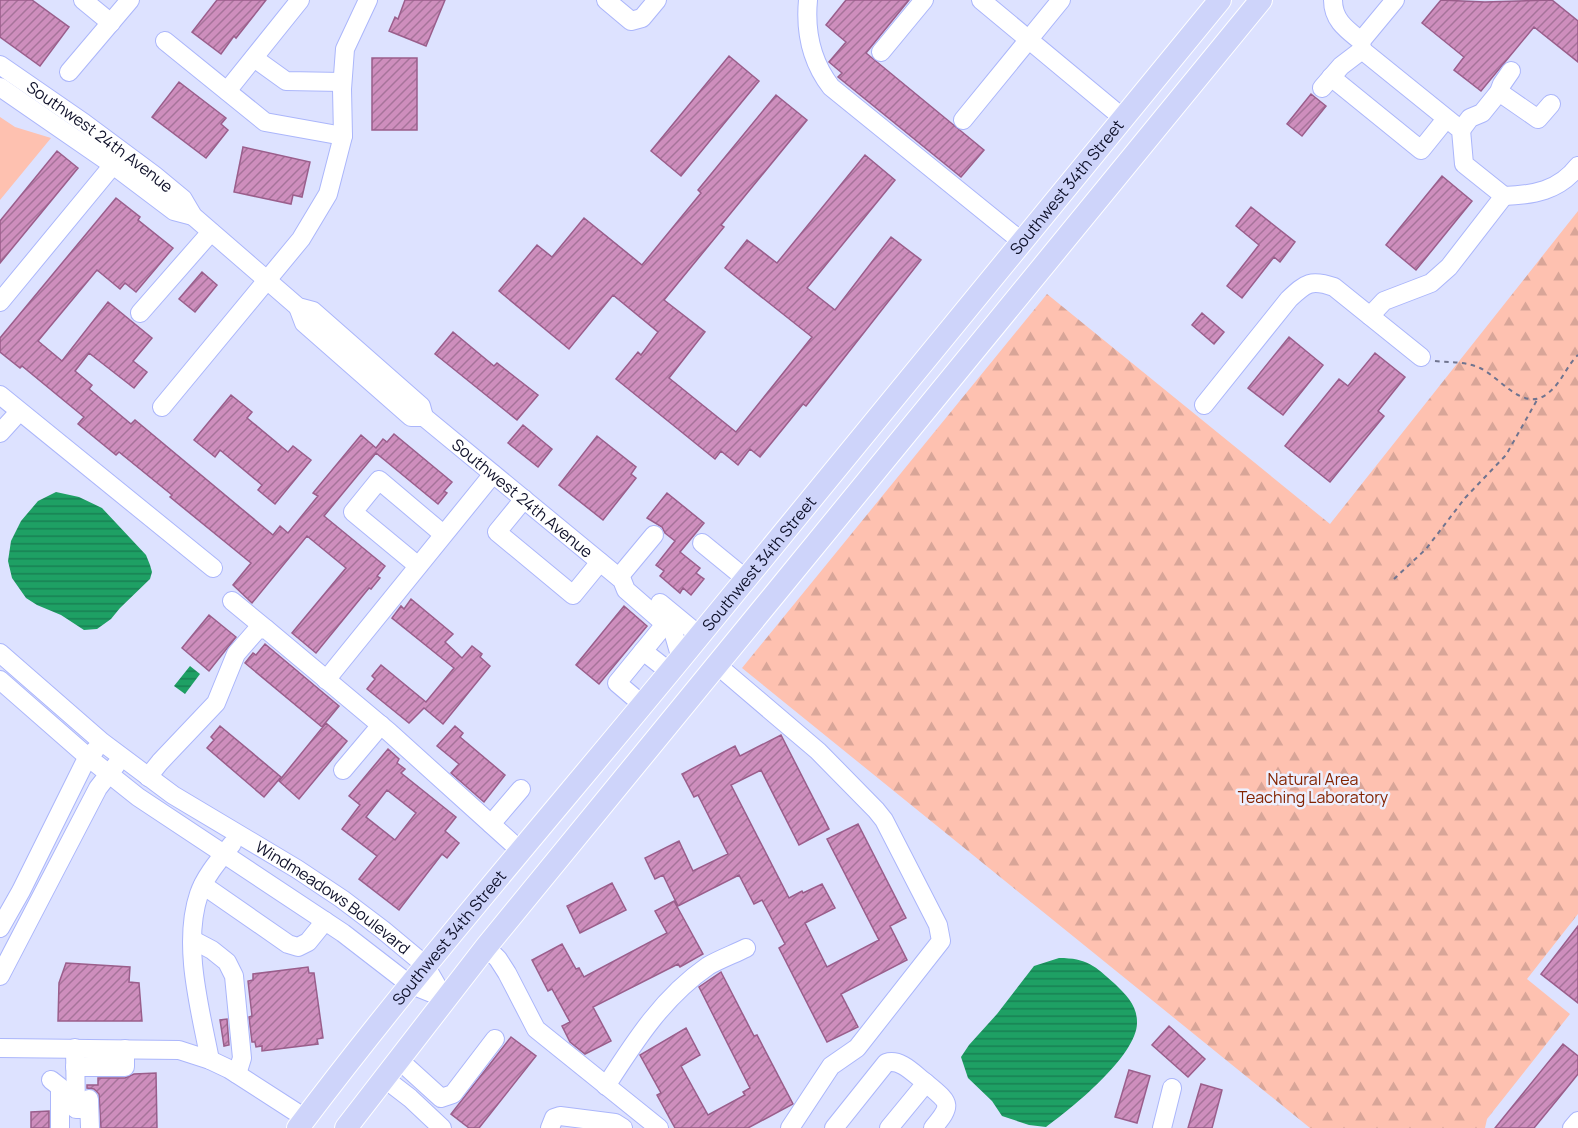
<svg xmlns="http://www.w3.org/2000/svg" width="1578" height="1128" viewBox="0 0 1578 1128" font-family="Manrope,sans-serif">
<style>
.green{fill:#fec1b0}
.forest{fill:url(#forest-firs)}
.water{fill:url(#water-rules)}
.building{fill:url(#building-hatch);stroke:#9a5e8b;stroke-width:1.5;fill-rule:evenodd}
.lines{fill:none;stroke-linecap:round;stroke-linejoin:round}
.minor-casing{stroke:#abb6fb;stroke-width:20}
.major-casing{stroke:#fff;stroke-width:24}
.path{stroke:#70748f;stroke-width:2;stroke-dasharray:4.5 4.5;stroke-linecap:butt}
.minor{stroke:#fff;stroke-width:18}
.major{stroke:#ced4fa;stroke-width:22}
.labels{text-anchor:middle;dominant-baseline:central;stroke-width:5;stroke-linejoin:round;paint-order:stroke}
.street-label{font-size:16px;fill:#0f112a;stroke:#edf0ff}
.park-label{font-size:16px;fill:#832300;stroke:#edf0ff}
</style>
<defs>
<pattern id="forest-firs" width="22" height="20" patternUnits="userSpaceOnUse" patternTransform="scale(1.5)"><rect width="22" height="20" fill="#fec1b0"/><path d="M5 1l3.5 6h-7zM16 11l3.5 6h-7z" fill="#d8a598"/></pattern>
<pattern id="water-rules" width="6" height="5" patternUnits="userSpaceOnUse" patternTransform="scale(1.5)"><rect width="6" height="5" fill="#1ea064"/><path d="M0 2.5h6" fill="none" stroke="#198153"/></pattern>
<pattern id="building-hatch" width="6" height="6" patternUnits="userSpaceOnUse" patternTransform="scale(1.5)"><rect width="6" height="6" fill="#ce8ebd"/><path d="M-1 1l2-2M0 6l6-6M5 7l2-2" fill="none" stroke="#a6739a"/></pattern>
</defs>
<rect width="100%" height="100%" fill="#dde2ff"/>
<path class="green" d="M0,117L15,127L51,138L0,200Z"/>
<path class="forest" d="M1578,211V914L1527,979L1570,1014L1487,1119L1485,1128H1310L742,668L1047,294L1330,524Z"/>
<path class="water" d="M56,492L79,497L102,508L146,555L150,565L152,572L150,579L120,608L111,619L97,629L84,630L61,615L37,605L26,598L12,578L8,561L11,541L21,521L38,501Z
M190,666L200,674L185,694L174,686Z
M1059,958C1087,958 1095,966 1115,984C1126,995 1137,1005 1137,1022C1138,1055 1071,1109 1046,1127L1029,1125L1002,1116L992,1101L968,1078L961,1057L969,1045L997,1014L1034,966Z"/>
<path class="building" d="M0,0H32L69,27L40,66L0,37Z
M217,0H266L236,38L234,36L221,54L192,32Z
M405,0H445L426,46L389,31L395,17L398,19Z
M846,0H909L866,53L984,150L961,177L838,77L842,73L829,62L846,42L826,25Z
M1441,0L1485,2L1552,0L1578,21V62L1534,27L1481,91L1454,70L1464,57L1422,23Z
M729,56L759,81L681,176L651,151Z
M372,58H417V130H372Z
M179,82L226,118L221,124L228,130L206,158L152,117Z
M1311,94L1326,106L1302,136L1287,124Z
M776,95L807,120L721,225L724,227L664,300L705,332L669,378L736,432L812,337L725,268L747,240L777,263L865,155L895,180L807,288L835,310L891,237L921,260L844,358L806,406L803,404L760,457L750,449L738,465L721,451L715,459L616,379L638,352L641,355L658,332L613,295L569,349L499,291L537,245L552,257L584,218L642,265L701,193L698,190Z
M243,147L310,162L302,197L293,195L291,204L234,192Z
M57,151L78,168L0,263V221Z
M1442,176L1472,201L1416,270L1386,245Z
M116,198L140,217L138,220L173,248L136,292L125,283L120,289L97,270L38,341L62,361L108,302L152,338L133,361L147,372L134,388L89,353L75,371L92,385L89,389L131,424L135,420L273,535L280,526L288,533L318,496L313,493L361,435L376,448L383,439L387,442L394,434L452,482L444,491L447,493L438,504L376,453L324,516L385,566L377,576L380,578L371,589L369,588L316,653L292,633L346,568L307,536L252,603L233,585L251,563L170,497L172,495L119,452L116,455L78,424L84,417L22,366L20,368L0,352V338Z
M1251,207L1295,242L1280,262L1274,257L1242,298L1227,286L1259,245L1236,226Z
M202,272L217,285L195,312L179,299Z
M1202,313L1224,332L1214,344L1192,325Z
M453,332L494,366L497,363L538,395L517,420L435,354Z
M1289,337L1323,365L1283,415L1248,388Z
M1375,353L1405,377L1378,411L1384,416L1330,482L1285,446L1339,379L1348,386Z
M231,395L252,412L247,418L288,452L293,446L311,460L275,504L258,490L262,485L220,450L215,457L194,440Z
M523,425L552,449L538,467L508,443Z
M597,436L636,467L631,474L636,478L603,520L559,485Z
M667,493L704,523L680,552L700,568L696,573L704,579L691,595L683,588L680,593L660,576L664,571L656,565L675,541L665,533L662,527L647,518Z
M411,599L453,634L445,642L462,658L472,646L482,654L480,657L490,666L443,724L424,708L409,723L367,689L375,679L372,676L381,665L426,702L454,668L392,618L401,606L404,609Z
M624,606L647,626L599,684L576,665Z
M209,615L236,637L209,671L182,648Z
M265,644L339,706L322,727L245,663L253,653L256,655Z
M326,723L347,741L299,799L279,781Z
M220,726L281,777L264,797L207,748L214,740L211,737Z
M455,726L463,733L460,737L505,775L484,802L451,773L459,764L437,746Z
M781,735L829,829L799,845L761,770L731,785L789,898L802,891L803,893L822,884L835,908L805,923L827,967L879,940L827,839L858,824L906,918L890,926L907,960L841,994L858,1027L827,1042L779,948L785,944L762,900L754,904L739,875L678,906L663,875L655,879L645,858L679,841L693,871L728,854L698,795L694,797L682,774L735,746L740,756Z
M388,749L399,759L397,763L405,769L401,773L456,817L445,831L459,843L447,858L442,854L399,910L359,879L377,856L342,829L360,805L349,796ZM387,790L416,813L395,840L366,817Z
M612,883L626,910L580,933L567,906Z
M674,901L703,954L680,967L678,964L593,1007L611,1041L585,1054L570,1042L562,1026L570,1022L552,989L548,991L532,960L562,944L576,969L579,968L584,977L667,933L655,911Z
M1578,926V1003L1541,974Z
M66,963L130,967L129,982L139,983L142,1021H58L59,983Z
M308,967L309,973H314L323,1038L317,1039L318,1044L262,1051V1046L256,1047L255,1042H252L249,1017L252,1016L248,981L253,980V974Z
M721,972L754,1036L757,1035L793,1104L748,1128H675L657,1095L661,1093L640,1055L686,1028L700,1055L681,1066L708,1115L745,1095L743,1092L750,1088L699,987Z
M227,1019L229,1045L224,1046L220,1020Z
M1169,1026L1205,1059L1188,1077L1152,1045Z
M511,1037L536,1056L479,1128H469L451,1114Z
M1563,1044L1578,1056V1074L1557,1100L1534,1128H1495Z
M1129,1070L1150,1076L1137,1123L1115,1117Z
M156,1073L157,1128H101L99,1094L94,1089L87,1088V1085H98V1078H125L134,1074Z
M1201,1084L1222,1090L1212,1128H1188Z
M49,1111V1128H31V1112Z"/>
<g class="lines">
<g class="minor-casing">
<g id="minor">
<path d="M83,0L111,23"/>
<path d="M606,0L631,21L642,18L657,0"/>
<path d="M808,0C805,32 811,61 831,87L1021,241"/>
<path d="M981,0L1123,118"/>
<path d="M165,41L265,122L343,136"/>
<path d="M1361,41L1395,0"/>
<path d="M1362,50L1461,130L1464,164L1504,196L1449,267L1431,283L1384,301L1370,316"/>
<path d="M881,52L924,0"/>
<path d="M254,58L286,81L342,82"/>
<path id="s1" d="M0,65L84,123L154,175L183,199L193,216L298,307L313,311L421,406L424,417"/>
<path d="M69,72L130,0"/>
<path d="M1331,77L1421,150L1446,119"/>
<path d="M0,87L113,165L174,211L193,216"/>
<path d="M1322,88L1341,66L1362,50L1361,41C1346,29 1333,20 1333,0"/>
<path d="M227,91L300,0"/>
<path d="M1499,92L1538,119L1551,104"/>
<path d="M963,120L1061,0"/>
<path d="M1461,130L1470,118L1482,113L1499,92L1502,84L1511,71"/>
<path d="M1504,196C1533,195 1559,191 1578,166"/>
<path d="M0,302L113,165"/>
<path id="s2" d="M298,307L304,323L411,417H424L622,580L626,590L673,631L681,659"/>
<path d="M140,313L211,232"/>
<path d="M0,395L213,568"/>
<path d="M1204,405L1289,299C1306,283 1311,279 1334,287L1421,357"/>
<path d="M162,407L301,239L328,194L343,136L342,89L345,49L368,0"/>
<path d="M0,433L19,412"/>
<path d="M524,499L497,532L573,595L600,562"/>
<path d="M702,543L746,579"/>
<path d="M417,565L353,512L379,480L443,534"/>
<path d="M619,577L654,535"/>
<path d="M232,601L266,629"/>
<path d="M660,603L700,636"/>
<path d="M643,651L670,672"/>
<path id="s3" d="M0,653L102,742L173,795L297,869L342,899L383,930L425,965L444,998"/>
<path d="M717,665L818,751L876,810L884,820L938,925L941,941L857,1048L831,1066L790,1128"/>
<path d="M0,680L89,758L138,797L343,933L409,984L444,998"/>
<path d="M326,680L493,474"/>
<path d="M643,705L617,683L666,623"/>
<path d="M343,770L381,725"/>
<path d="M148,777L160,762L216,703L236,654L257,630L266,629L389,732L522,852"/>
<path d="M491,824L521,789"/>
<path d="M203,885L288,944L298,947L308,942L325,921"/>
<path d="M0,928L21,891L84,764L95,750"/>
<path d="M193,940L212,950L227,962L234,976L242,1058L237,1074"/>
<path d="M486,947L498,959L507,973L536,1029L659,1128"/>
<path d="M0,976L98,788L116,765"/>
<path d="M0,1048L179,1050L210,1060L229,1069L305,1118"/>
<path d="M75,1048L76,1109H89"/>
<path d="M398,1059L441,1098L453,1094L495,1039"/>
<path d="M210,1060C200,1009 182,944 199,894C205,876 220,859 232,844"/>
<path d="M75,1067H125V1049"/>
<path d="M384,1078L410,1098L442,1128"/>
<path d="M51,1080L60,1087V1128"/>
<path d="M926,1083C949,1103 954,1103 933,1128"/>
<path d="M606,1086C635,1041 663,997 708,966C720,959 734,954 746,948"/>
<path d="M89,1099L90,1128"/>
<path d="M550,1128L554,1118L560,1116L615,1123L623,1128"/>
<path d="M834,1128L886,1063C901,1058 915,1075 926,1083L889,1128"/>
<path d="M1162,1128L1172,1088"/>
<path d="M1572,1128L1578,1121"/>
</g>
</g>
<g class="major-casing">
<g id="major">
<path id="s4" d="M298,1128C420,966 553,814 682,657C862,439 1040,218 1220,0"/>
<path d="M346,1128L486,947L1261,0"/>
</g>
</g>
<path class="path" d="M1435,361C1451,363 1465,361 1480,368C1501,378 1523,412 1547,394C1562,383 1566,366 1578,355
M1394,579L1426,549L1465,498L1506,455L1537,400"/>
<use href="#minor" class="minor"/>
<use href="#major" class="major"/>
</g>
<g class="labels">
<g class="street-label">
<text stroke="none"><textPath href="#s1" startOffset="123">Southwest 24th Avenue</textPath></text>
<text stroke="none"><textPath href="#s4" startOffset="1215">Southwest 34th Street</textPath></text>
<text stroke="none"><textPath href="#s2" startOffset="300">Southwest 24th Avenue</textPath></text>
<text stroke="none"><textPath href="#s4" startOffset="729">Southwest 34th Street</textPath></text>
<text stroke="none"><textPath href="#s3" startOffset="414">Windmeadows Boulevard</textPath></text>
<text stroke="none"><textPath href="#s4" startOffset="243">Southwest 34th Street</textPath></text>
</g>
<g class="park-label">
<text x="1313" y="779">Natural Area<tspan x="1313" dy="18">Teaching Laboratory</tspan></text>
</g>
</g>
</svg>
